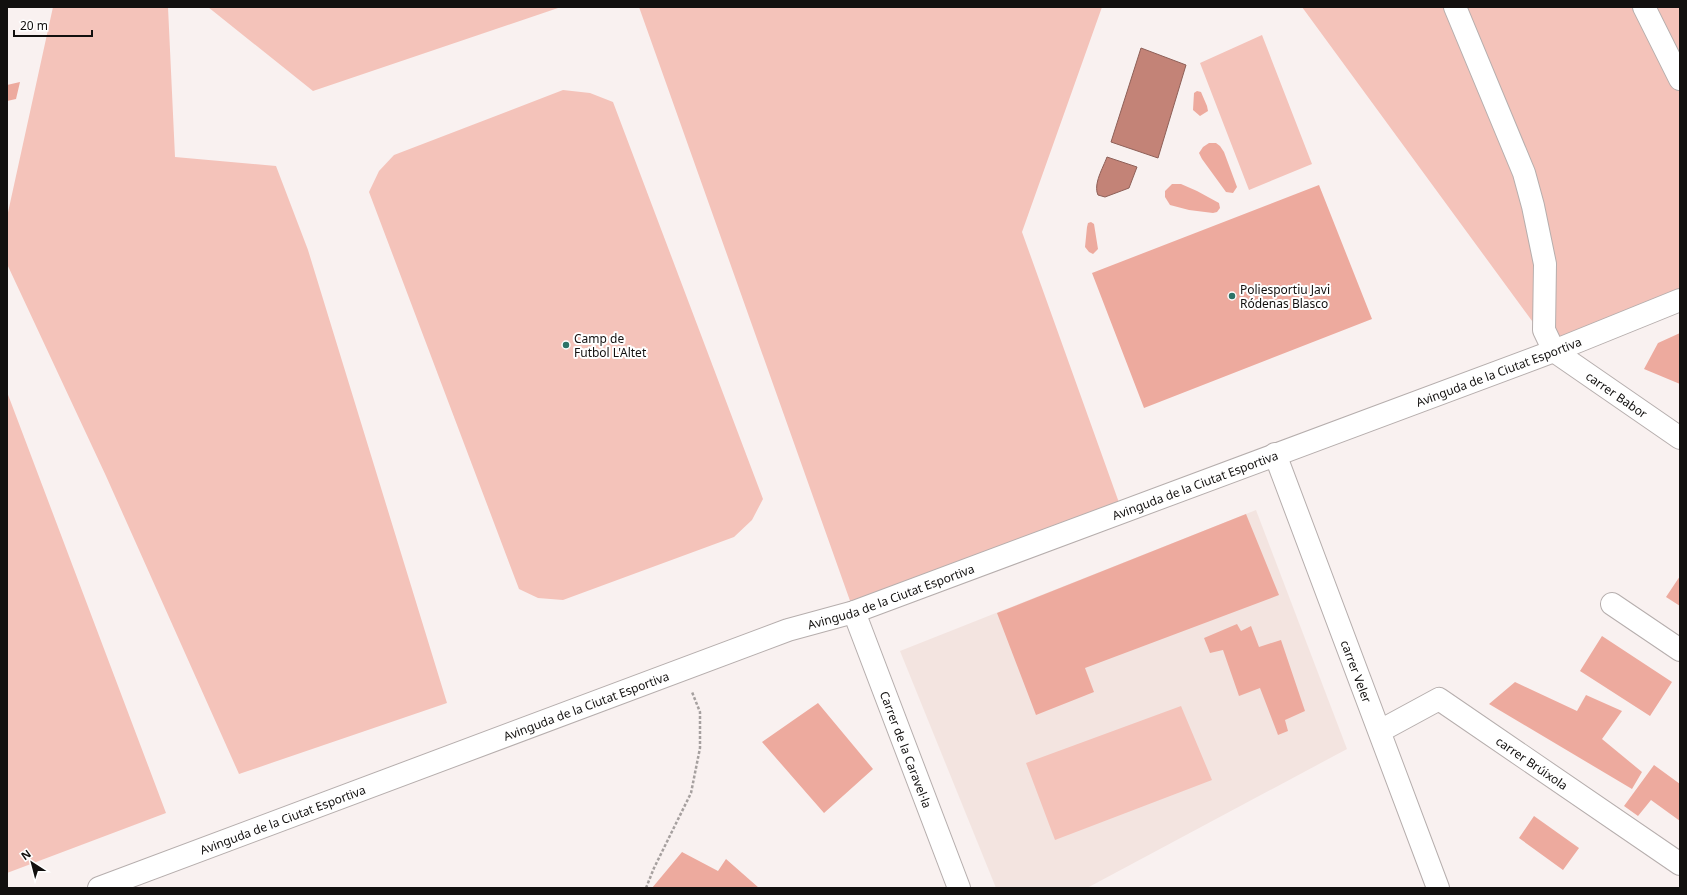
<svg xmlns="http://www.w3.org/2000/svg" width="1687" height="895" viewBox="0 0 1687 895" font-family="'Noto Sans',sans-serif">
<style>
.built{fill:#f3e4e0}
.green{fill:#f4c3ba}
.water{fill:#c38377;stroke:#8e6058}
.building{fill:#edaa9e}
.lines{fill:none;stroke-linecap:round;stroke-linejoin:round}
.street-casing{stroke:#b6aead;stroke-width:24}
.path{stroke:#a6a09f;stroke-width:2.5;stroke-dasharray:3 2;stroke-linecap:butt}
.street{stroke:#fff;stroke-width:22}
.poi-dot{fill:#2d7368;stroke:#fff;stroke-width:1.5}
.labels{text-anchor:middle;dominant-baseline:central;stroke-width:4;stroke-linejoin:round;paint-order:stroke}
.poi-label{font-size:12px;fill:#12100f;stroke:#fff;text-anchor:start}
.street-label{font-size:12px;fill:#12100f;stroke:#fff}
</style>
<rect width="100%" height="100%" fill="#f9f1f0"/>
<path class="built" d="M1256,510L1347,749L1087,888H996L900,651Z"/>
<path class="green" d="M53,7H168L175,157L276,166L308,250L447,703L239,774L106,476L7,264V217Z
M208,7H561L313,91Z
M639,7H1102L1022,232L1122,511L854,612Z
M1302,7H1680V299L1554,351Z
M1262,35L1312,164L1249,190L1200,63Z
M563,90L590,93L613,102L763,499L752,520L734,537L563,600L538,598L519,589L369,192L379,171L394,155Z
M7,392L166,813L7,873Z
M1181,706L1212,780L1055,840L1026,763Z"/>
<path class="water" d="M1141,48L1186,65L1158,158L1111,142Z
M1107,157L1137,167L1129,188L1105,197L1098,195C1093,184 1103,168 1107,157Z"/>
<path class="building" d="M20,82L16,99L7,101V85Z
M1197,91L1201,92L1207,106L1208,111L1200,116L1193,110L1194,93Z
M1209,143H1216L1220,146L1224,152L1237,187L1233,193L1226,192L1202,159L1199,153L1203,147Z
M1172,184H1181L1197,191L1219,203L1220,208L1217,212L1213,213L1189,210L1170,205L1165,197V191Z
M1319,185L1372,319L1144,408L1092,273Z
M1091,222L1094,224L1098,249L1093,254L1089,252L1085,247L1087,227L1088,223Z
M1680,333V384L1644,369L1658,343Z
M1246,514L1279,595L1085,668L1094,692L1036,715L997,613Z
M1680,576V606L1666,597Z
M1237,624L1241,631L1251,626L1259,647L1281,640L1305,711L1285,720L1288,731L1278,735L1260,688L1239,696L1223,650L1210,653L1204,638Z
M1602,636L1672,682L1650,716L1580,671Z
M1515,682L1577,711L1586,695L1622,711L1602,739L1642,772L1632,789L1489,704Z
M818,703L873,769L824,813L762,742Z
M1654,765L1680,784V821L1651,800L1638,816L1624,806Z
M1534,816L1579,848L1563,870L1519,838Z
M682,852L718,871L726,859L759,888H652Z"/>
<g class="lines">
<g class="street-casing">
<g id="street">
<path id="s1" d="M1455,7L1524,173L1533,206L1545,264L1544,330L1554,351L1680,438"/>
<path d="M1644,7L1680,79"/>
<path id="s2" d="M1275,454L1438,888"/>
<path d="M1612,604L1680,650"/>
<path id="s3" d="M854,612L959,888"/>
<path id="s4" d="M1380,731L1439,699L1680,864"/>
<path id="s5" d="M99,888L788,630L854,612L1554,351L1680,300"/>
</g>
</g>
<path class="path" d="M646,888L654,868L691,793L700,748V712L692,692"/>
<use href="#street" class="street"/>
</g>
<g class="poi-dot">
<circle cx="1232" cy="296" r="4"/>
<circle cx="566" cy="345" r="4"/>
</g>
<g class="labels">
<g class="poi-label">
<text x="1240" y="289">Poliesportiu Javi<tspan x="1240" dy="14">Ródenas Blasco</tspan></text>
<text x="574" y="338">Camp de<tspan x="574" dy="14">Futbol L'Altet</tspan></text>
</g>
<g class="street-label">
<text stroke="none"><textPath href="#s5" startOffset="1492">Avinguda de la Ciutat Esportiva</textPath></text>
<text stroke="none"><textPath href="#s1" startOffset="439">carrer Babor</textPath></text>
<text stroke="none"><textPath href="#s5" startOffset="1168">Avinguda de la Ciutat Esportiva</textPath></text>
<text stroke="none"><textPath href="#s5" startOffset="844">Avinguda de la Ciutat Esportiva</textPath></text>
<text stroke="none"><textPath href="#s2" startOffset="232">carrer Veler</textPath></text>
<text stroke="none"><textPath href="#s5" startOffset="520">Avinguda de la Ciutat Esportiva</textPath></text>
<text stroke="none"><textPath href="#s3" startOffset="147">Carrer de la Caravel·la</textPath></text>
<text stroke="none"><textPath href="#s4" startOffset="180">carrer Brúixola</textPath></text>
<text stroke="none"><textPath href="#s5" startOffset="196">Avinguda de la Ciutat Esportiva</textPath></text>
</g>
</g>
<rect width="1687" height="895" fill="none" stroke="#12100f" stroke-width="16"/>
<g transform="translate(32 863) rotate(324)" stroke="#ffffff" stroke-width="3" paint-order="stroke">
<path d="M0-3L7 15L0 10L-7 15Z" fill="#12100f"/>
<text y="-6" font-size="11" font-weight="bold" text-anchor="middle" fill="#12100f">N</text>
</g>
<path d="M14 30v6h78v-6" fill="none" stroke="#12100f" stroke-width="2"/>
<text x="20" y="30" font-size="12" fill="#12100f" stroke="#ffffff" stroke-width="3" paint-order="stroke">20 m</text>
</svg>
